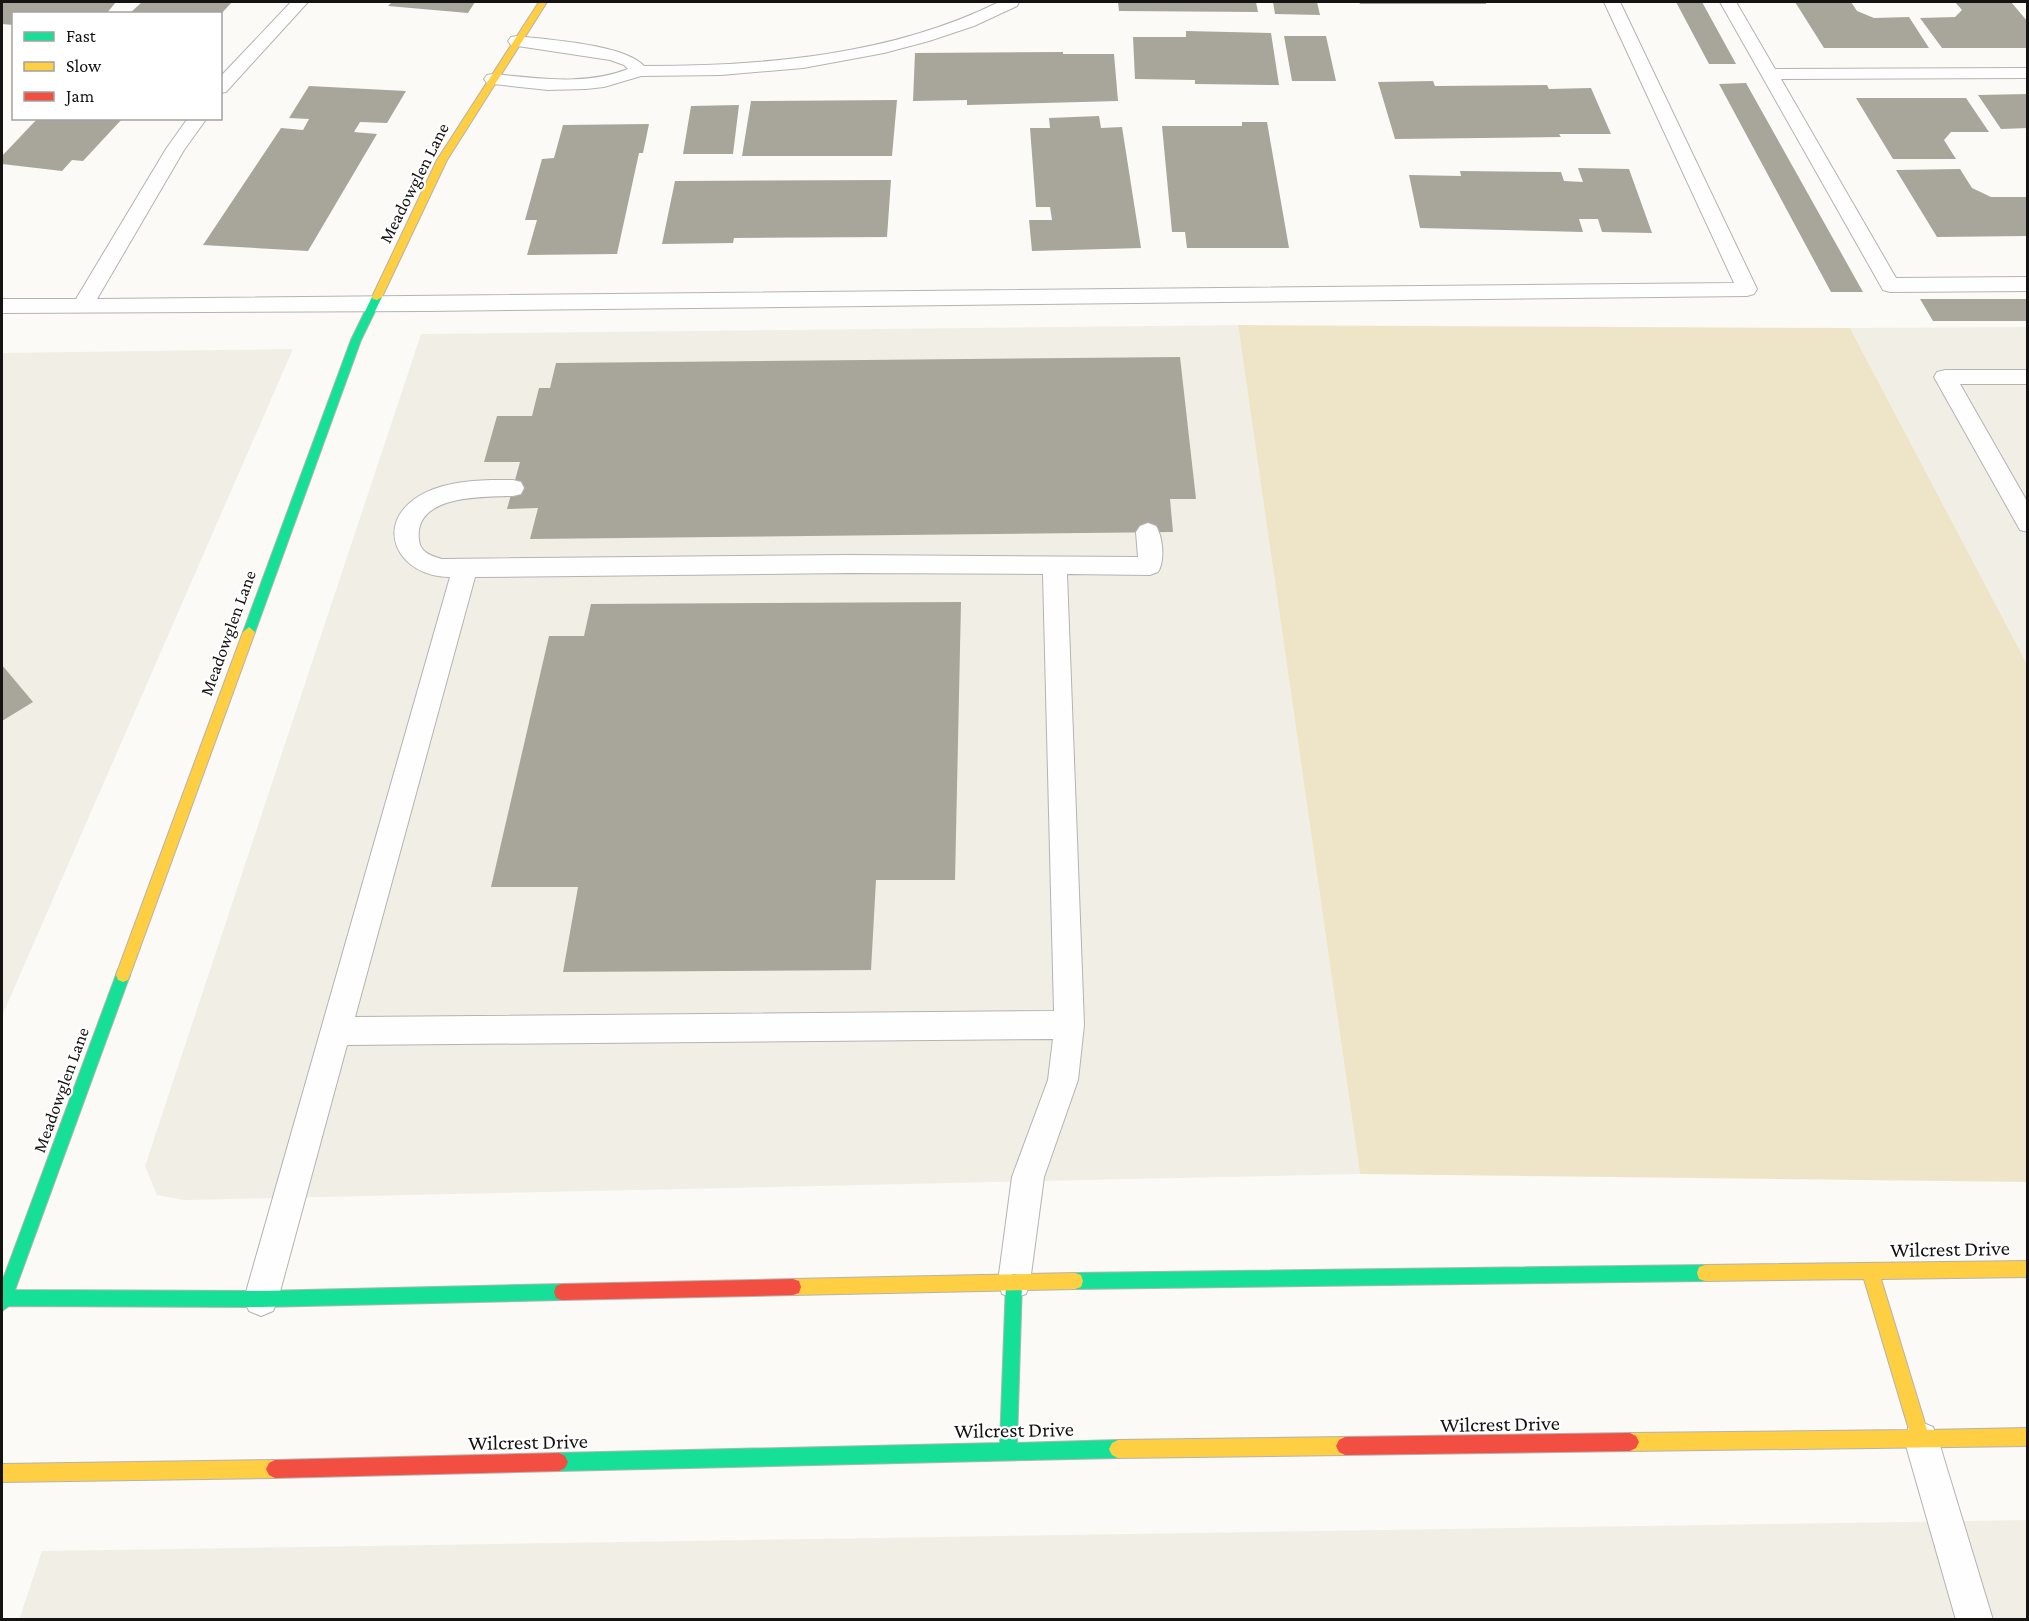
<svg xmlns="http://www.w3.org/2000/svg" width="2029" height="1621" viewBox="0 0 2029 1621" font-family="'Crimson Pro',serif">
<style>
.built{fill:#f1eee5}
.green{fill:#eee5c9}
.building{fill:#a8a59a}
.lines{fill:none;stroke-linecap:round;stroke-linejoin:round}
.lane-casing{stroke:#b4b3b1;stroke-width:2}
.fast-casing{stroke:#b4b3b1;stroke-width:2}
.slow-casing{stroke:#b4b3b1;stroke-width:2}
.jam-casing{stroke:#b4b3b1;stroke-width:2}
.lane{fill:#fffefe;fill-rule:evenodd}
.fast{fill:#16e098;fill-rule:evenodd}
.slow{fill:#ffcf43;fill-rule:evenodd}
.jam{fill:#f24e42;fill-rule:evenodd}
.labels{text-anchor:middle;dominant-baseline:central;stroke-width:4.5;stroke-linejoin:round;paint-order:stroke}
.street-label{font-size:18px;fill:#141312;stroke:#fff}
.near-street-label{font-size:21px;fill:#141312;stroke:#fff}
</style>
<rect width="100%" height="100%" fill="#fcfaf7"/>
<path class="built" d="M1238,325L1360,1174L184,1200L157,1195L145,1166L421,334Z
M2027,327V664L1850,328Z
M293,349L2,1016V353Z
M2028,1520L2027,1619L19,1620L42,1551Z"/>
<path class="green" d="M1238,325L1850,328L2027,664V1182L1360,1174Z"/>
<path class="building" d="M2,2H116L106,14H14V25L2,24Z
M142,2H232L221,14H129Z
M392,2H475L468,13L388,6Z
M1118,2H1256L1258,12L1119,11Z
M1273,2H1317L1320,15L1275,14Z
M1359,2H1486V4H1360Z
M1676,2H1702L1736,64H1709Z
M1795,2H1851L1857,11L1874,18L1909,17L1929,48H1824Z
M1955,2H2011L2028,22V48H1942L1920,18L1955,17L1962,10Z
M1186,31L1271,33L1279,85L1195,84V80L1135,79L1133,37H1186Z
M1284,36H1326L1336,81H1292Z
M1063,52V54H1114L1118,101L967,105V100L913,101L915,53Z
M1433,81L1435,86L1547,85L1549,89L1591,88L1611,134H1559L1561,137L1395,139L1378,82Z
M1746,83L1863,292H1831L1719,84Z
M309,86L406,91L387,123L360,122L354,132L377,134L308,251L203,245L281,128L303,130L309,119L289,118Z
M2028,94V128L2001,129L1978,95Z
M1856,98H1966L1989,132H1951L1944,140L1956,159H1893Z
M897,100L892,156H742L751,101Z
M739,105L733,154H683L691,106Z
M1099,116L1101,128L1122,127L1141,248L1032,251L1029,220H1052L1050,207H1036L1030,128H1050L1049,118Z
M38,118H123L83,161L72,160L62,171L2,164V156Z
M1242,122H1267L1289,248H1187L1185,232H1172L1162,126H1242Z
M649,124L643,153H639L617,254L527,255L537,220H525L542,159L554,158L563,125Z
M1578,168L1629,169L1652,233L1602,232L1598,219H1579L1583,232L1420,228L1409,175L1461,176L1460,171L1561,172L1564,181L1583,182Z
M1960,169L1972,188L1991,197H2028V236L1937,237L1896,170Z
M891,180L887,237L734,238L733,243L662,244L675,181Z
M1920,299H2028V321H1933Z
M1180,357L1196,499H1170L1173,532L530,539L538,508L507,509L520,462H484L497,416H532L539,388H550L556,363Z
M961,602L955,880H876L871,970L563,972L578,887H491L549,636H584L591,604Z
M2,665L33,702L2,721Z"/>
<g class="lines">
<g class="lane-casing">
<path id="lane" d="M291,2H308L226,92L220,93V77Z
M999,2H1019L1017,6L974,26L929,41L884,53L803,68L721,75L641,76L604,87L586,89L548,90L493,84L487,83L484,79L487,75L493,74C538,78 585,86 628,69L624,65L610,60L511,45L508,41L511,37L517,36C548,40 624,44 644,66C763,66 890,56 999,2Z
M1604,2H1620L1757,289L1754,294L1747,296L426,311L2,313V299H76L166,149L188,118H207L184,150L97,299L1734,283Z
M1720,2H1736L1775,69L2028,68V78L1781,79L1896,278L2028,277V291L1890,292L1883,290Z
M1945,370H2028V384H1960L2028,503V532L2020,530L1934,377L1937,372Z
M491,480H513L521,482L524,488L521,494L513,496C485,497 413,494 419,540C420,552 431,556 442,559L849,555L1138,557L1136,532L1140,526L1148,523L1156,526C1163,537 1165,561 1158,572L1150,575L1067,574L1084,1025L1078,1080L1044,1177L1030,1282L1026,1294L1014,1298L1002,1294L998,1282L1012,1177L1048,1080L1053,1039L347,1045L278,1299L273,1311L261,1316L249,1311L244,1299L450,577C398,577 372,525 419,496C441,483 467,481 491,480ZM849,573L1043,574L1054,1011L355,1017L475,577Z
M1921,1422L1933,1427L1938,1439L1993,1620H1956L1904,1439L1909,1427Z"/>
</g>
<g class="fast-casing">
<path id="fast" d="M377,294L382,297L361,340L255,632L253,635H245L243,632L351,340L372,297Z
M123,968L128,970L130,975L15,1290L261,1291L562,1284L568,1286L570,1292L568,1298L562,1300L261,1307L9,1306L2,1311V1282L116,975L118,970Z
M1705,1265L1711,1267L1713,1273L1711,1279L1705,1281L1075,1289L1069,1287L1067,1281L1069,1275L1075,1273Z
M1014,1274L1020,1276L1022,1282L1017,1443L1118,1440L1124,1443L1127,1449L1124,1455L1118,1458L559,1471L553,1468L550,1462L553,1456L559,1453L1000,1443L1006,1282L1008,1276Z"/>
</g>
<g class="slow-casing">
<path id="slow" d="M539,2H547L447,160L382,297L377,300L373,299L372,297L437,160Z
M249,627L255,632L130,975L128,980L123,982L118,980L116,975L243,632Z
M2028,1261V1277L1881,1279L1927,1430L2028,1428V1446L1630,1451L1624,1448L1621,1442L1624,1436L1630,1433L1909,1430L1864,1279L1705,1281L1699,1279L1697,1273L1699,1267L1705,1265Z
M1075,1273L1081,1275L1083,1281L1081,1287L1075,1289L793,1295L787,1293L785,1287L787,1281L793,1279Z
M1345,1437L1351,1440L1354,1446L1351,1452L1345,1455L1118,1458L1112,1455L1109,1449L1112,1443L1118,1440Z
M275,1460L281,1463L284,1469L281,1475L275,1478L2,1482V1464Z"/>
</g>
<g class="jam-casing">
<path id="jam" d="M793,1279L799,1281L801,1287L799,1293L793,1295L562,1300L556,1298L554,1292L556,1286L562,1284Z
M1630,1433L1636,1436L1639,1442L1636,1448L1630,1451L1345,1455L1339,1452L1336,1446L1339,1440L1345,1437Z
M559,1453L565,1456L568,1462L565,1468L559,1471L275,1478L269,1475L266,1469L269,1463L275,1460Z"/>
</g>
<use href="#lane" class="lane"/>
<use href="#fast" class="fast"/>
<use href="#slow" class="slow"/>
<use href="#jam" class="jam"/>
</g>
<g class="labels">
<g class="street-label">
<text transform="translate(414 183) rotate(-63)">Meadowglen Lane</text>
<text transform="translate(228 633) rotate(-70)">Meadowglen Lane</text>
<text transform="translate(61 1090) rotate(-70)">Meadowglen Lane</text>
</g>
<g class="near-street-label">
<text transform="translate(1950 1249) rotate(-1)">Wilcrest Drive</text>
<text transform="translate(1500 1424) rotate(-1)">Wilcrest Drive</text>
<text transform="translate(1014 1430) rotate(-1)">Wilcrest Drive</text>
<text transform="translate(528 1442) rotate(-1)">Wilcrest Drive</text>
</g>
</g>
<rect width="2029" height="1621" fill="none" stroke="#141312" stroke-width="6"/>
<rect x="12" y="12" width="210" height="108" fill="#ffffff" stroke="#a1a1a0" stroke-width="1.5"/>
<rect x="24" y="32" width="30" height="9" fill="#16e098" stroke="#a1a1a0" stroke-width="1.5"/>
<text x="66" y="42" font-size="18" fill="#141312">Fast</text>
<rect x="24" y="62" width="30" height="9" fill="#ffcf43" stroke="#a1a1a0" stroke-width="1.5"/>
<text x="66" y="72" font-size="18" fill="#141312">Slow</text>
<rect x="24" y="92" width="30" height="9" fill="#f24e42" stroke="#a1a1a0" stroke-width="1.5"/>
<text x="66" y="102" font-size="18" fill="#141312">Jam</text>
</svg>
